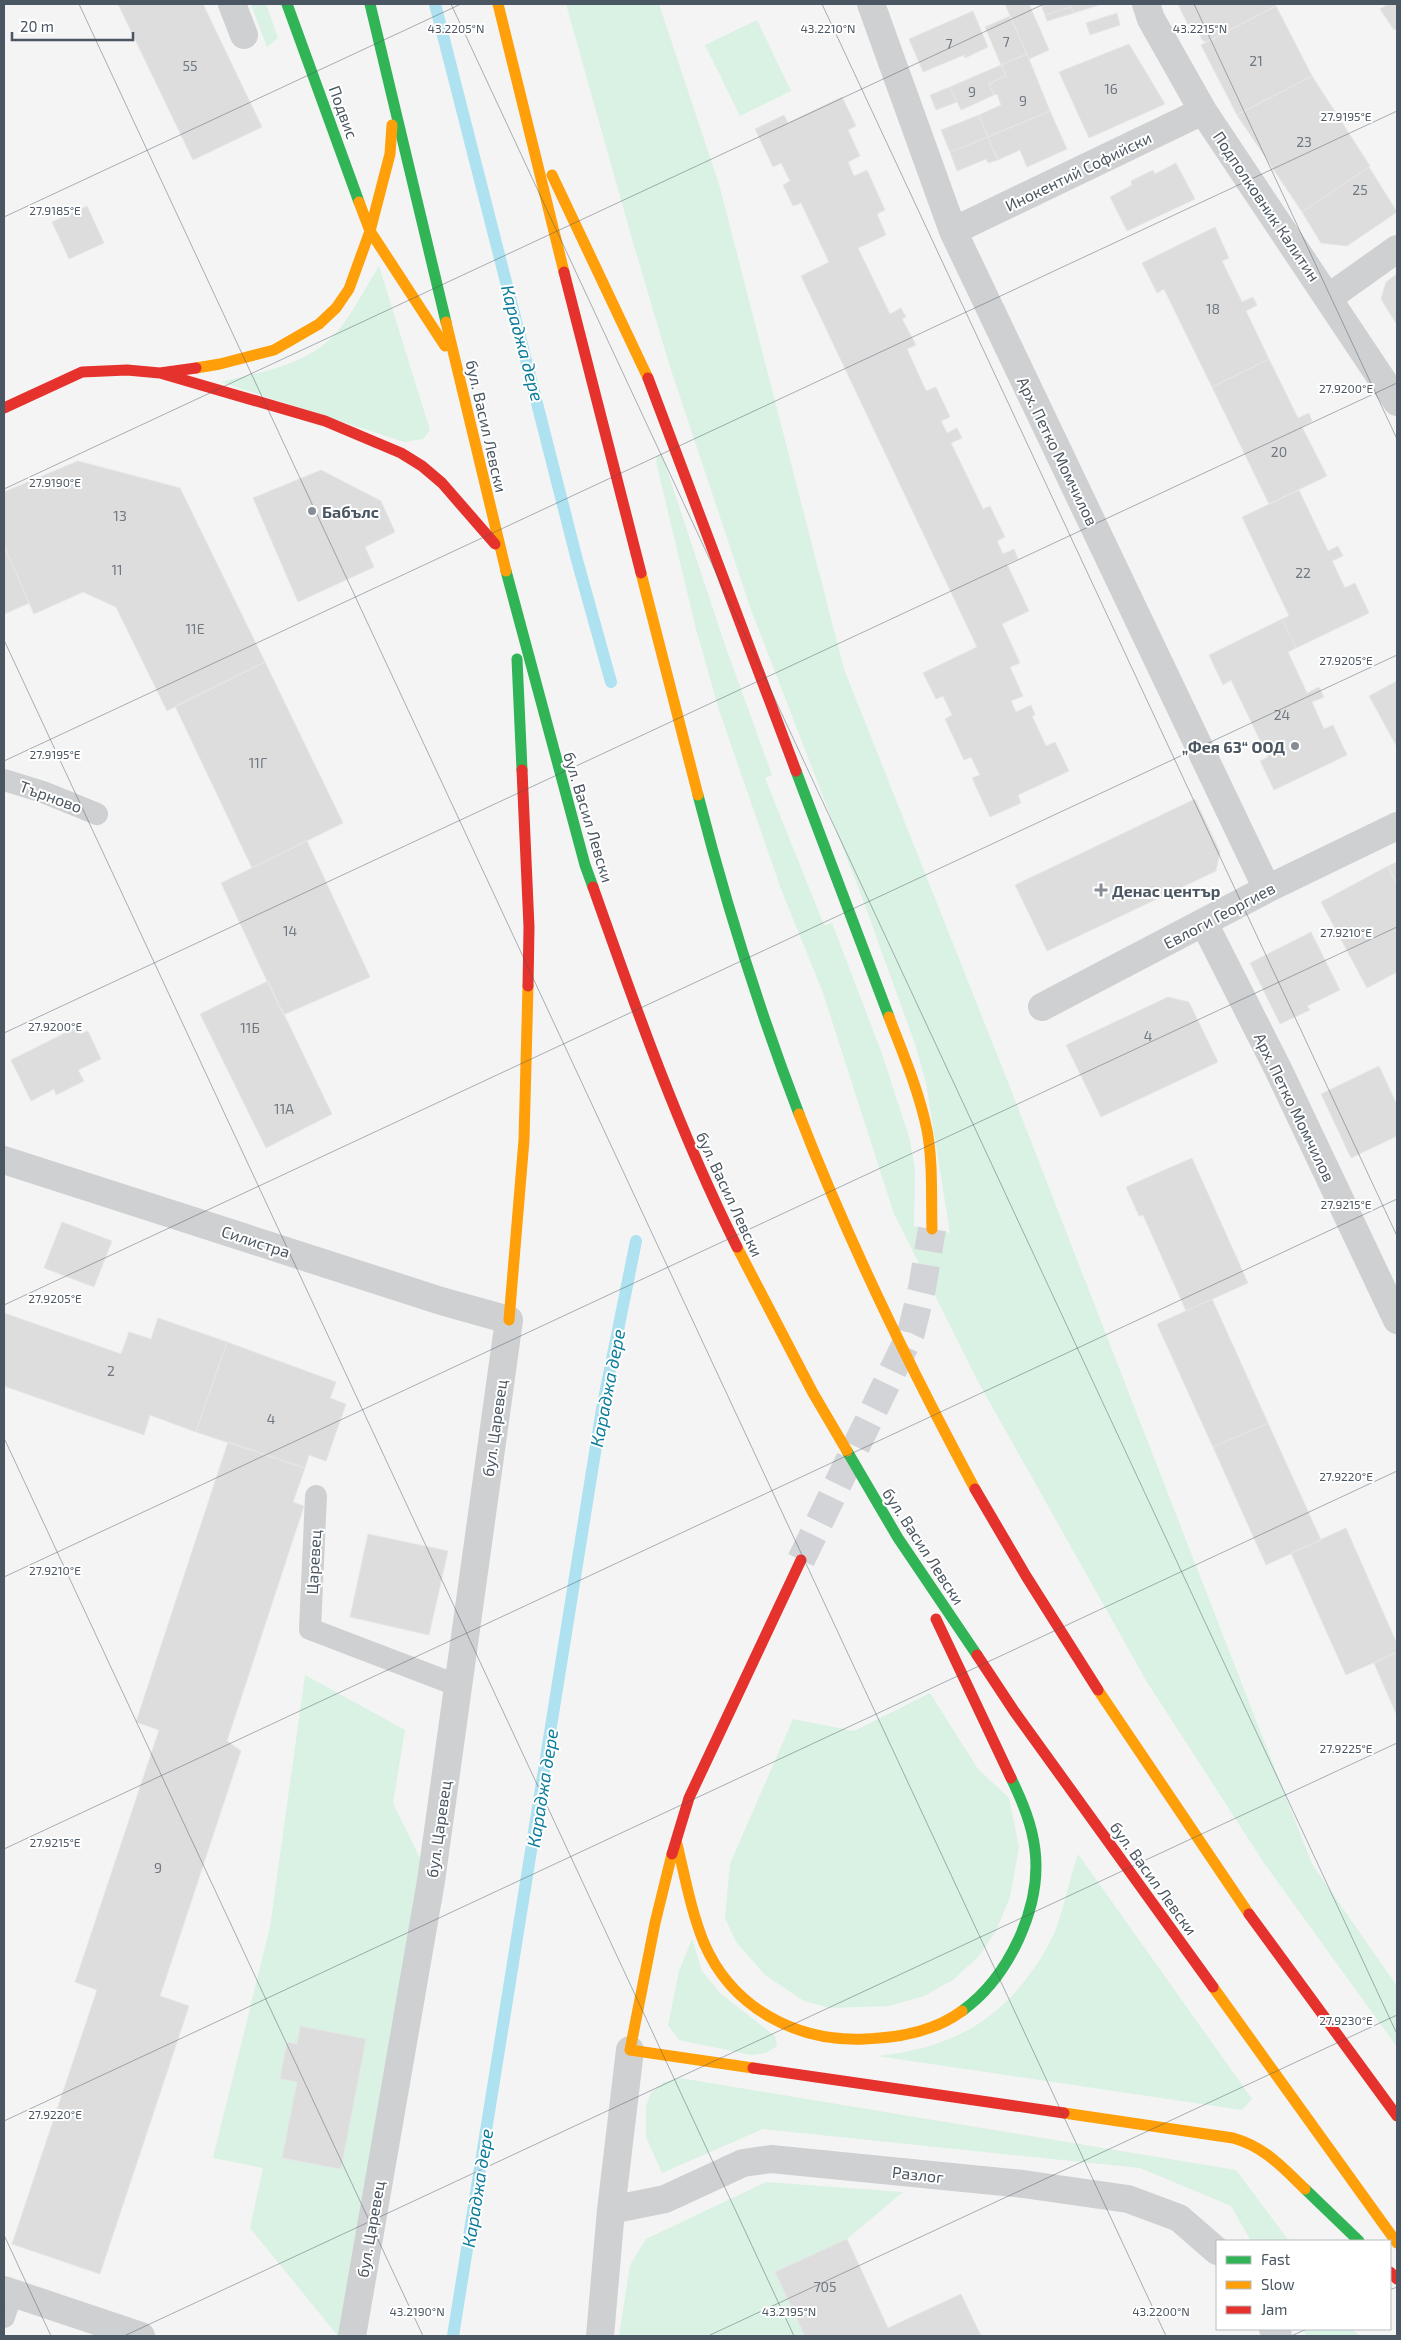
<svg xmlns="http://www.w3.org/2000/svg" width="1401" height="2340" viewBox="0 0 1401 2340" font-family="'Exo 2',sans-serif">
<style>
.green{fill:#d9f2e3}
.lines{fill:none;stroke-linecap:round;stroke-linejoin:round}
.stream{stroke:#aee2f0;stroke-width:12}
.building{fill:#ddddde;stroke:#e5e6e7}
.highway-tunnel{stroke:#d2d4d7;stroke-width:28;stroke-dasharray:28 14;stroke-linecap:butt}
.lane{stroke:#ced0d2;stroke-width:22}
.street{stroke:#ced0d2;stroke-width:28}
.fast{stroke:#30b455;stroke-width:11}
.slow{stroke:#ff9f0a;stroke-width:11}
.jam{stroke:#e5322d;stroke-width:11}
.ticks{fill:none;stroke:#4a5661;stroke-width:1;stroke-opacity:0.45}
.poi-dot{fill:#868d94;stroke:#fff;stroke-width:2}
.labels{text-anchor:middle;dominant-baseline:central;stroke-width:4;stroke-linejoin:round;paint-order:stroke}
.number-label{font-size:14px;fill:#707881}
.street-label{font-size:16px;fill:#4a5661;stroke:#fff}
.poi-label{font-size:16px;font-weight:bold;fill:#4a5661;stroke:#fff;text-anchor:start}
.water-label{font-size:18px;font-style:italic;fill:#0c7c9b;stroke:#fff}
.ticks-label{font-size:12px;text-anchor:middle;fill:#4a5661;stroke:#fff;stroke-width:4;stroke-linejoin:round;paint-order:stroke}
</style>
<rect width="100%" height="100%" fill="#f4f4f4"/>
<path class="green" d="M251,4H266L278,38L267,47Z
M566,4H659L719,184L844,669L1004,1072L1312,1864L1397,1986V2047L1264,1863L1147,1682L976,1378L894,1214L823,993L781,889L719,710L696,629L657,466L656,458L658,456L662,455L725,645L772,775L765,778L824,925L832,923L881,1051L910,1140L915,1170L914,1226L950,1233L926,1083L915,1044L863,900L750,607L670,367L632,239Z
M757,20L791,91L740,116L705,45Z
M379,266L430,430L423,439L404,442L221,382C261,372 309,365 338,331C353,312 366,287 379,266Z
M305,1675L405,1730L393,1803L431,1881L352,2336H338L250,2228L263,2168L213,2158L270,1927Z
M930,1693L978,1769L1009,1798L1019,1847L1010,1897L996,1931L979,1956L953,1980L924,1996L889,2006L830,2008L804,2001L765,1975L736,1942L725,1918L730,1864L793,1719L854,1731Z
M1078,1854L1252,2099L1242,2110L877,2056C944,2049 993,2026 1032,1971C1040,1960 1048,1947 1054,1934C1064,1909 1069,1880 1078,1854Z
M692,1939L702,1971L721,1994L775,2036L777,2046L766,2053L751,2055L679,2040L668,2025L679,1971Z
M680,2078L1236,2170L1289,2241H1251L1231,2206L1140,2168L763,2129L662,2173L646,2137V2106L651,2093L664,2082Z
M766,2182L903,2192L847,2239L775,2272L805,2336H619L630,2265L646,2239Z
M1302,2329H1353L1359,2336H1307Z"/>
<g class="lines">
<path class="stream" d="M435,4L577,560L611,682
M453,2336L602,1409L636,1241"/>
</g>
<path class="building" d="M118,4H203L262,127L193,160Z
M1005,4H1029L1049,50L1029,59Z
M1041,4H1102L1074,13L1071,7L1045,15Z
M1178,4H1275L1276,6L1206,42L1202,40L1196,26L1190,29Z
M1388,4H1397V28L1394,30L1380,9Z
M1276,6L1312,76L1237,115L1201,45Z
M1071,7L1074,13L1047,21L1045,15Z
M973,11L988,47L965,58L964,55L923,72L909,39Z
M1117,13L1120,25L1090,35L1086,23Z
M1010,16L1027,54L1001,65L985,27Z
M1129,44L1165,104L1089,138L1059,72Z
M1027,54L1050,111L988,137L979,115L1001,105L997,94L994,95L989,84L1006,76L1001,65Z
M1001,65L1006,76L989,84L994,95L961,110L950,87Z
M1312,76L1370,166L1302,212L1237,115Z
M950,87L957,102L936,110L930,95Z
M842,97L856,126L848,130L860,156L848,162L854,176L867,170L885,210L877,214L886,235L858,248L890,314L901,308L906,317L902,319L916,345L907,349L926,391L936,387L950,417L941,421L947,433L957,428L962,438L951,443L983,509L990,506L1005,537L997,541L1003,554L1014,549L1018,559L1007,564L1029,611L1002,624L1020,663L1010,667L1023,696L1011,701L1016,712L1031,705L1035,715L1032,716L1046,746L1055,742L1069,771L1018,795L1021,803L990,817L972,778L980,775L971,757L964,760L945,719L952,715L943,696L936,699L923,673L977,647L801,276L829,262L801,203L793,206L783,185L790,181L781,163L773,167L755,129L784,115L788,123Z
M1050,111L1067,149L1027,167L1020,150L998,160L988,137Z
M979,115L988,137L950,152L941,130Z
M988,137L998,160L988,163L986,159L957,171L950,152Z
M1176,163L1195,199L1127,231L1110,197L1132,185L1131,181L1153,170L1155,174Z
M1369,167L1397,212L1347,246L1321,243L1302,212Z
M87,206L104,243L69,259L52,222Z
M1215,227L1229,258L1222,261L1242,302L1253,297L1257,305L1246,311L1269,359L1212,387L1164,289L1157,293L1142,263Z
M1397,274V325L1381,299L1386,282Z
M1269,359L1298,418L1309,413L1312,421L1302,427L1327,476L1269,504L1212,387Z
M78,461L180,488L265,662L167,711L116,607L83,592L34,614L4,545V492Z
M321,470L381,501L395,532L365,547L374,567L298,602L253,498Z
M1299,490L1328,551L1338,546L1343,556L1332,561L1345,588L1355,583L1369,613L1296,648L1282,619L1289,616L1242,517Z
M4,545L29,603L4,614Z
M1282,619L1296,648L1288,652L1307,693L1319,687L1324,697L1312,702L1324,729L1333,725L1347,755L1274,790L1260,761L1268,757L1231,680L1223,685L1209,655Z
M265,662L343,823L252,868L175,706Z
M1397,681V747L1369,696Z
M1195,799L1220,852L1216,871L1047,951L1015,885Z
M307,841L370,977L283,1015L221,883Z
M1397,862V884L1388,866Z
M1388,866L1397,884V972L1367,988L1321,902Z
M1311,932L1340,990L1307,1006L1310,1010L1280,1024L1250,963Z
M268,981L332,1114L266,1148L200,1014Z
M1168,997L1189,1002L1218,1062L1101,1117L1066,1045Z
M77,1027L80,1034L88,1031L101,1059L78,1070L84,1081L56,1095L54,1089L31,1101L11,1060Z
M1379,1066L1397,1105V1136L1351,1158L1321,1094Z
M1192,1158L1248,1283L1186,1311L1143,1215L1139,1216L1126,1187Z
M62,1222L112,1241L94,1287L44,1268Z
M1212,1299L1268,1423L1213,1447L1157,1324Z
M4,1313L121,1354L129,1332L151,1339L158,1318L227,1342L196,1432L150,1415L144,1435L4,1386Z
M227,1342L336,1382L330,1398L346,1404L326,1461L309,1455L305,1468L196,1432Z
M1268,1423L1321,1540L1266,1565L1213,1447Z
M228,1442L305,1468L293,1502L304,1506L227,1741L241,1751L160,1996L189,2006L100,2274L12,2244L97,1990L75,1982L159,1730L136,1722Z
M1346,1528L1397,1644V1652L1346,1675L1291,1553Z
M368,1534L448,1551L429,1635L350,1617Z
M1397,1652V1716L1374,1663Z
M300,2026L366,2039L341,2169L282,2158L297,2082L280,2079L287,2042L297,2044Z
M847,2239L888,2328L961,2294L981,2336H805L775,2272Z"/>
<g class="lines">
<path class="highway-tunnel" d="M801,1560L911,1333L922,1288L932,1229"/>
<path class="lane" d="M4,780L43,792L97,814
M316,1496L310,1629L459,1686
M4,2317L12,2293"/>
<path class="street" d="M232,4L244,35
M871,4L953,231L1267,889
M1146,4L1151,19L1203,111L1397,402
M953,231L1203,111
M1328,298L1397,249
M1204,923L1279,1071L1397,1320
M1042,1007L1267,889L1397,826
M4,1160L441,1301L509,1320L431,1881L352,2336
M611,2210L665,2199L743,2163L771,2159L1023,2184L1128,2199L1179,2218L1217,2251
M4,2290L141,2336
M1273,2329L1278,2336
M600,2336L611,2210L630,2050"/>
<path class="fast" d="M287,4L359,202
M370,4L446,322
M506,571L585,865L593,887
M517,659L522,770
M796,771L889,1017
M698,795C726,904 759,1010 799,1114
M847,1451L898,1538L977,1655
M962,2011C1008,1978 1042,1908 1035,1850C1032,1824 1022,1801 1011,1778
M1305,2189L1359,2241"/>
<path class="slow" d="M498,4L564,272
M392,125L390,154L370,231L445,346
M552,175L648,378
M446,322L506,571
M196,368L220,364L274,350L319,324L336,308L349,289L370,231L359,202
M641,573L698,795
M889,1017C903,1054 919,1091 927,1130C933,1162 931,1196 932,1229
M799,1114C849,1243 910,1368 975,1489
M737,1247L813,1393L847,1451
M509,1320L524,1140L528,986
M1098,1690L1249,1914
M677,1844C685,1877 691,1911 704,1943C732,2008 796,2042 865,2039C898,2038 935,2031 962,2011
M672,1854L655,1923L630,2050L753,2068
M1213,1987L1397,2243
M1064,2113L1233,2138C1265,2147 1282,2167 1305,2189"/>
<path class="jam" d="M564,272L641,573
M160,373L325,421L401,453L422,466L442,483L495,544
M648,378L796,771
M4,408L82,372L127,370L160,373L196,368
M522,770L529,927L528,986
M593,887C636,1009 679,1131 737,1247
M975,1489L1026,1576L1098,1690
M936,1619L1011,1778
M977,1655L1014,1711L1213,1987
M672,1854L689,1798L801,1560
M1249,1914L1397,2116
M753,2068L1064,2113
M1390,2272L1397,2279"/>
</g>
<path class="ticks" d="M79,4L1166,2336M451,4L1397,2034M822,4L1397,1236M1194,4L1397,439M4,217L461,4M4,489L1044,4M4,640L794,2336M4,761L1397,111M4,1033L1397,383M4,1305L1397,655M4,1438L423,2336M4,1577L1397,927M4,1849L1397,1199M4,2121L1397,1471M4,2235L51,2336M1390,2290L1397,2287M124,2336L1397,1743M708,2336L1397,2015M1291,2336L1307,2329"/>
<g class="poi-dot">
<circle cx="312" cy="511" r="5"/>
<circle cx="1295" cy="746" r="5"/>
<path d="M1098.5 882.5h5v5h5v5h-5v5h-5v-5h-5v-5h5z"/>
</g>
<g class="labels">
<g class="number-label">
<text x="1006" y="41">7</text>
<text x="949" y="43">7</text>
<text x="1256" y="60">21</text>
<text x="190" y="65">55</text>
<text x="1111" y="88">16</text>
<text x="972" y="91">9</text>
<text x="1023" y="100">9</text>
<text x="1304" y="141">23</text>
<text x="1360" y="189">25</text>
<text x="1213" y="308">18</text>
<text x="1279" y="451">20</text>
<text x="120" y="515">13</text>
<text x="117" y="569">11</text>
<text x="1303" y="572">22</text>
<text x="195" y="628">11Е</text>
<text x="1282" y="714">24</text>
<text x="258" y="762">11Г</text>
<text x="290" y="930">14</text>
<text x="250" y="1027">11Б</text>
<text x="1148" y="1035">4</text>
<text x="284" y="1108">11А</text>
<text x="111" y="1370">2</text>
<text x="271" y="1418">4</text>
<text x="158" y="1867">9</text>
<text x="825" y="2286">705</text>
</g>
<g class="street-label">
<text transform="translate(344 112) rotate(70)">Подвис</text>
<text transform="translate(1078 171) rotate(-26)">Инокентий Софийски</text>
<text transform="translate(1267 206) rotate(56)">Подполковник Калитин</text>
<text transform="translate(487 426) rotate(77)">бул. Васил Левски</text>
<text transform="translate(1058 451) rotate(64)">Арх. Петко Момчилов</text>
<text transform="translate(51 796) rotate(20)">Търново</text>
<text transform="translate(589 817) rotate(73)">бул. Васил Левски</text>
<text transform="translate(1219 915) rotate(-28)">Евлоги Георгиев</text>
<text transform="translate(1295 1107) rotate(64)">Арх. Петко Момчилов</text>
<text transform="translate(730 1194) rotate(65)">бул. Васил Левски</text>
<text transform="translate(256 1241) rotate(18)">Силистра</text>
<text transform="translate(494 1428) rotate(-82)">бул. Царевец</text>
<text transform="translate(924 1546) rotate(57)">бул. Васил Левски</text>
<text transform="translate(313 1562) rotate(-87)">Царевец</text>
<text transform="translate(438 1829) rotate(-82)">бул. Царевец</text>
<text transform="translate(1154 1878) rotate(54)">бул. Васил Левски</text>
<text transform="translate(918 2174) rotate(6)">Разлог</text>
<text transform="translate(370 2229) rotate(-80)">бул. Царевец</text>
</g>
<g class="poi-label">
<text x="322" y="511">Бабълс</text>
<text x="1285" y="746" text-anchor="end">„Фея 63“ ООД</text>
<text x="1112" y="890">Денас център</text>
</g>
<g class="water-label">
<text transform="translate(523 343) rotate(75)">Караджа дере</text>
<text transform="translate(607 1388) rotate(-79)">Караджа дере</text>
<text transform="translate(542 1788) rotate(-81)">Караджа дере</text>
<text transform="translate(477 2188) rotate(-81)">Караджа дере</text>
</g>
</g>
<g class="ticks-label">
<text x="456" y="33">43.2205°N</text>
<text x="828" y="33">43.2210°N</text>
<text x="1200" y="33">43.2215°N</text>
<text x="1346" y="121">27.9195°E</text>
<text x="55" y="215">27.9185°E</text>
<text x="1346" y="393">27.9200°E</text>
<text x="55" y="487">27.9190°E</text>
<text x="1346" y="665">27.9205°E</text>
<text x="55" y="759">27.9195°E</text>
<text x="1346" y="937">27.9210°E</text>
<text x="55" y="1031">27.9200°E</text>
<text x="1346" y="1209">27.9215°E</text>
<text x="55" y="1303">27.9205°E</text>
<text x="1346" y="1481">27.9220°E</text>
<text x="55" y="1575">27.9210°E</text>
<text x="1346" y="1753">27.9225°E</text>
<text x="55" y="1847">27.9215°E</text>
<text x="1346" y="2025">27.9230°E</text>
<text x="55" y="2119">27.9220°E</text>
<text x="417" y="2316">43.2190°N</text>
<text x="789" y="2316">43.2195°N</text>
<text x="1161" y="2316">43.2200°N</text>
</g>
<rect width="1401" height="2340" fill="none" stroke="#4a5661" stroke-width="10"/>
<rect x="1216" y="2240" width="175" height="90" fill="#ffffff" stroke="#b7bbc0"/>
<rect x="1226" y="2256" width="25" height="8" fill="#30b455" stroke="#b7bbc0"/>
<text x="1261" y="2265" font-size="15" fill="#4a5661">Fast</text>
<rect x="1226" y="2281" width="25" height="8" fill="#ff9f0a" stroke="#b7bbc0"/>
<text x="1261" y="2290" font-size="15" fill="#4a5661">Slow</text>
<rect x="1226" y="2306" width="25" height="8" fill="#e5322d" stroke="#b7bbc0"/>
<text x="1261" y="2315" font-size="15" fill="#4a5661">Jam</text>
<path d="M12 32v8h121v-8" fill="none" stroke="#4a5661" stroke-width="2.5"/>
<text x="20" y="32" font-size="15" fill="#4a5661" stroke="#ffffff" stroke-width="4" paint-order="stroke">20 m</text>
</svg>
